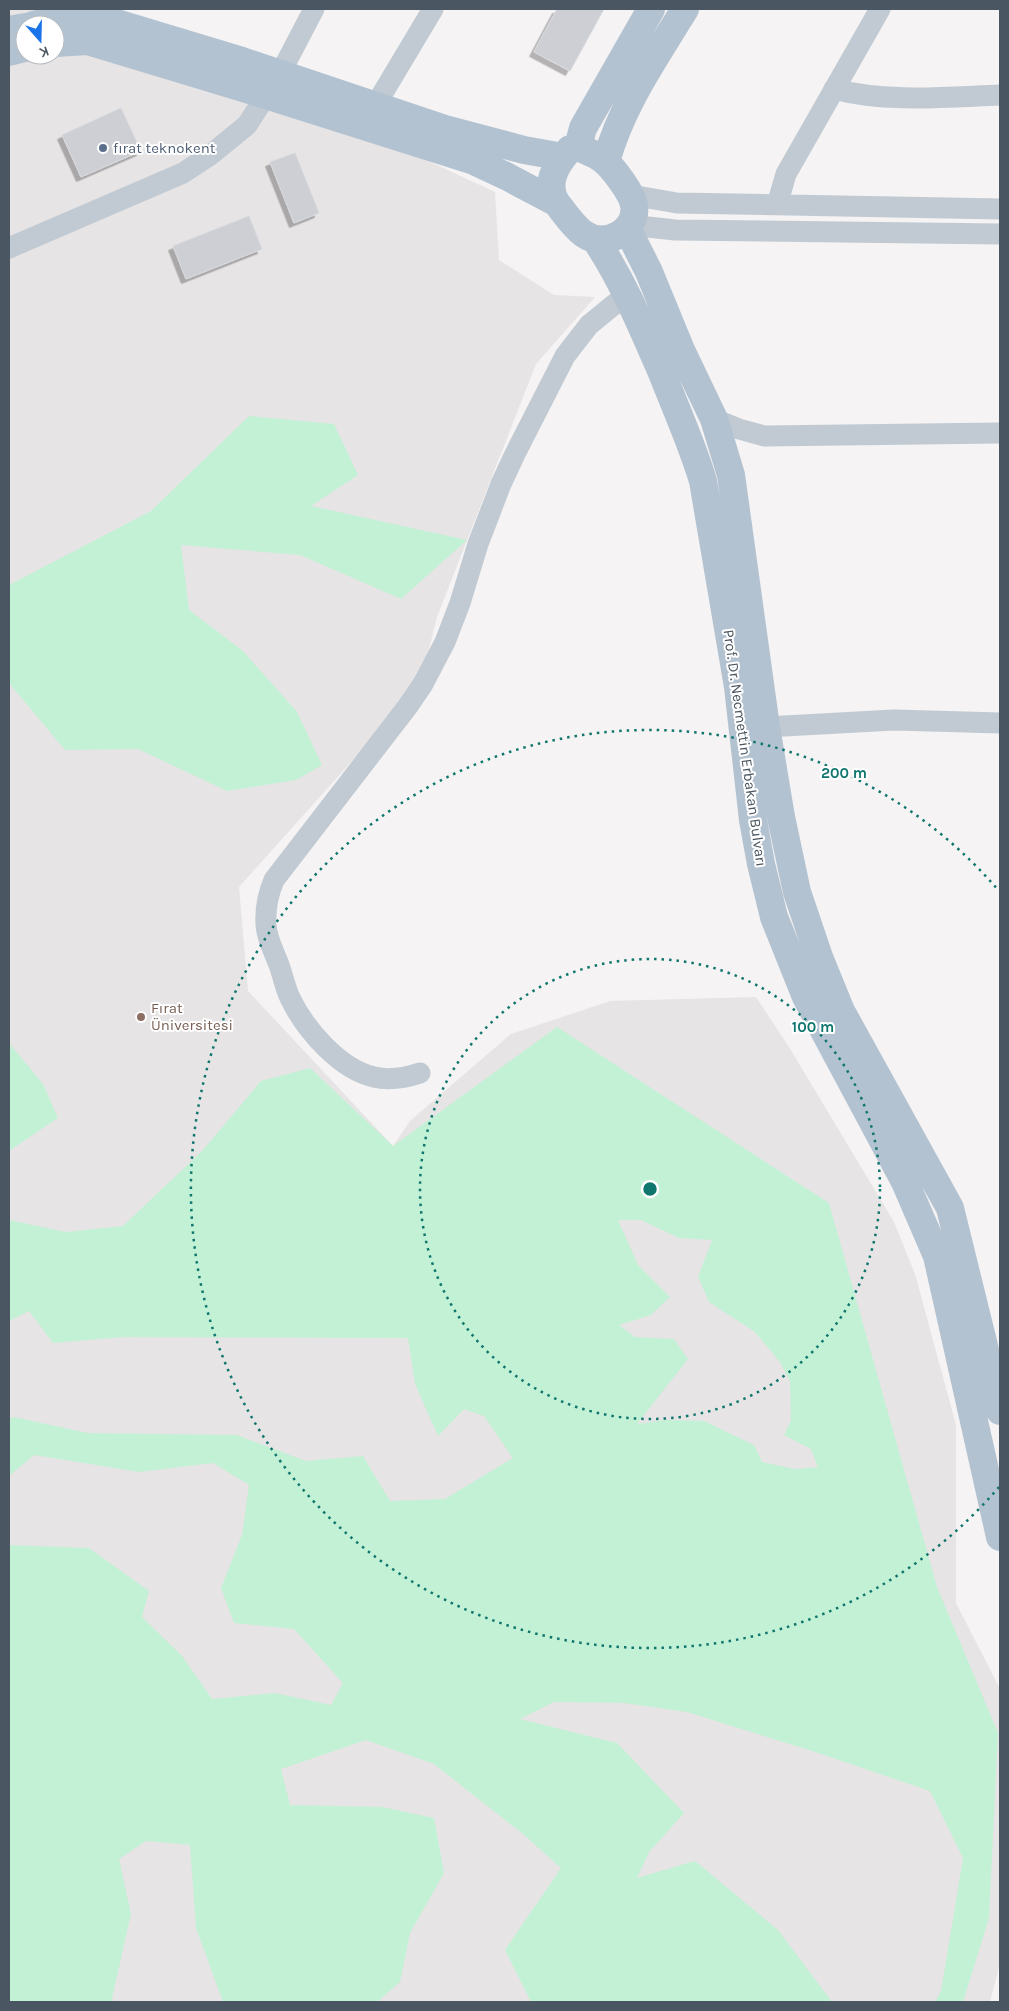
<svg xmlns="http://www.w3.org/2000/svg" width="1009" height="2011" viewBox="0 0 1009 2011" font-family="Karla,sans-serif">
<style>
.education{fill:#e6e4e5;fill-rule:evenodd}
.green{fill:#c3f1d5;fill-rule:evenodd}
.building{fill:#cdcfd5;stroke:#d7d9de;filter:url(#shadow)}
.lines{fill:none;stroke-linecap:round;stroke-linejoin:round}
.minor{stroke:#c1cad2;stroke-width:21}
.major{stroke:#b3c2d1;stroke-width:28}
.ring{fill:none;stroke:#0f766e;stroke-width:2.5;stroke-dasharray:2.5 5}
.service-dot{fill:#5c6f8a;stroke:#fff;stroke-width:2}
.education-dot{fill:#8d6e63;stroke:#fff;stroke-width:2}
.labels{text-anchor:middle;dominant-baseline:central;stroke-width:4;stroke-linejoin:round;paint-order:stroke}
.service-label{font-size:15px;fill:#4e5e75;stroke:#fff;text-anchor:start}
.street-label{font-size:15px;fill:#4a5661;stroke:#fff}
.education-label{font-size:15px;fill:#785e54;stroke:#fff;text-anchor:start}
.centre{fill:#0f766e;stroke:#fff;stroke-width:2.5}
.ring-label{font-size:15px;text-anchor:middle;font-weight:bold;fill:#0f766e;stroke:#fff;stroke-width:4;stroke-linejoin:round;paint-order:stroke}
</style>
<defs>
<filter id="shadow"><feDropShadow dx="-4.5" dy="4.5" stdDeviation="0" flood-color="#0004"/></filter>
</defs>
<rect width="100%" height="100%" fill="#f5f3f3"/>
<path class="education" d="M9,9H40L90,50L400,148L495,192L499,260L554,295L595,297L536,364L437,617L420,685L239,887L248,991L393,1146L410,1121L511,1034L610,1001L756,997L789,1047L894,1222L915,1274L956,1425V1603L1000,1689V1963L990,2002H9ZM25,25H55V55H25Z"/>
<path class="green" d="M249,416L334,424L358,475L311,506L467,540L401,599L300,555L181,545L189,610L243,651L297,712L322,765L296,780L227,791L138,749L65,750L9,683V585L151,511Z
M557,1027L829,1203L937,1587L998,1733L989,1918L963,2002H935L941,1991L963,1858L930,1791L812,1751L687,1712L624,1703L554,1702L520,1719L617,1743L684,1813L649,1852L637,1878L695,1861L778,1930L832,2002H531L505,1950L561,1868L523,1834L434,1764L366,1740L281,1769L290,1805L382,1807L434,1818L444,1873L410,1933L400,1982L377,2002H223L196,1928L190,1845L146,1841L119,1859L131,1914L112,1998L113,2002H9V1545L89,1548L149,1591L142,1617L182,1656L212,1699L275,1693L331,1705L343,1683L294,1629L234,1623L221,1588L242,1535L249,1485L213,1463L139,1472L34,1455L9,1476V1419L14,1417L87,1433L237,1435L306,1461L363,1456L390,1501L445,1499L513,1458L484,1416L464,1409L438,1436L415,1384L408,1338L124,1337L53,1343L29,1311L9,1321V1220L66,1232L123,1226L203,1150L261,1081L310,1068L393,1146ZM618,1220H641L679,1238L712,1240L698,1277L709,1302L755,1332L780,1362L790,1381L791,1420L784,1435L811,1449L818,1467L795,1469L762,1462L754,1445L704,1421L666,1420L637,1424L688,1359L674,1339L635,1337L619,1325L651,1315L670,1297L638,1265Z
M9,1043L43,1084L58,1118L9,1151Z"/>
<path class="building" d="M557,9H604L570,71L534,52Z
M121,108L141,151L81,177L62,135Z
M295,153L319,213L294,223L270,162Z
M249,216L262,249L186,279L173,246Z"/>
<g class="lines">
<path class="minor" d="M834,89C887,103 946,97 1000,95
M375,106L433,9
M631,195L677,203L1000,209
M777,205L786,174L880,9
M630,225L675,230L1000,234
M9,248L183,173L209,156L247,125L280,74L314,9
M714,419L739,429L764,436L1000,433
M766,727L894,720L1000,723
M420,1073C405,1078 390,1081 374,1077C339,1069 305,1029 290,998C285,987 283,976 279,965C274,951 267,940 266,925C265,909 268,894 274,880L408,706L423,684L445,642L460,603L478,544L501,484L515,454L565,356L589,325L627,294"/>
<path class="major" d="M33,25L58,19L82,17L116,23L242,61L445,129L524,150L563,157
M9,30L25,27
M55,43L88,41L266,95L474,161L506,176L555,202
M9,52L25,48
M578,147C586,151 595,154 602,159C612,166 632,193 634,205C638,231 605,249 584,234C574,227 566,215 559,206C542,186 556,164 570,149Z
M578,147L583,128L651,9
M606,162C621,106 655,58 685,9
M627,228L649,272L681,350L714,419L731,475L766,727L781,817L797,892L819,957L841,1011L950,1208L1000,1411
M595,239C623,281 642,327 662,373C676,409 692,444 703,481L738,687L753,820L761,864L774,917L806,997L905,1182L937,1256L1000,1537"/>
</g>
<g class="ring">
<circle cx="650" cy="1189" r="230"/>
<path d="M999 1487A459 459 0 1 1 999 891"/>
</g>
<circle class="service-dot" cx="103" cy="148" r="5"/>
<circle class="education-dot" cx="141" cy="1017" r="5"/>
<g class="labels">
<g class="service-label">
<text x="113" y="148">fırat teknokent</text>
</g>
<g class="street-label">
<text transform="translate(745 748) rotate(82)">Prof. Dr. Necmettin Erbakan Bulvarı</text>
</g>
<g class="education-label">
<text x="151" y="1008">Fırat<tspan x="151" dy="17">Üniversitesi</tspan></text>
</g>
</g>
<circle cx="650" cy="1189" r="8" class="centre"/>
<g class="ring-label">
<text x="844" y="778">200 m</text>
<text x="813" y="1032">100 m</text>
</g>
<rect width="1009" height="2011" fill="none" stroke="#4a5661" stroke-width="20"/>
<g transform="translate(40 40) rotate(160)"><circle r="24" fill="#ffffff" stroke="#b7bbc0"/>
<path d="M0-4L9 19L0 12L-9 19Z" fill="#1a73e8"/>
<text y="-8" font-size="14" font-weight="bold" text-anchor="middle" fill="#4a5661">K</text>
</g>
</svg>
